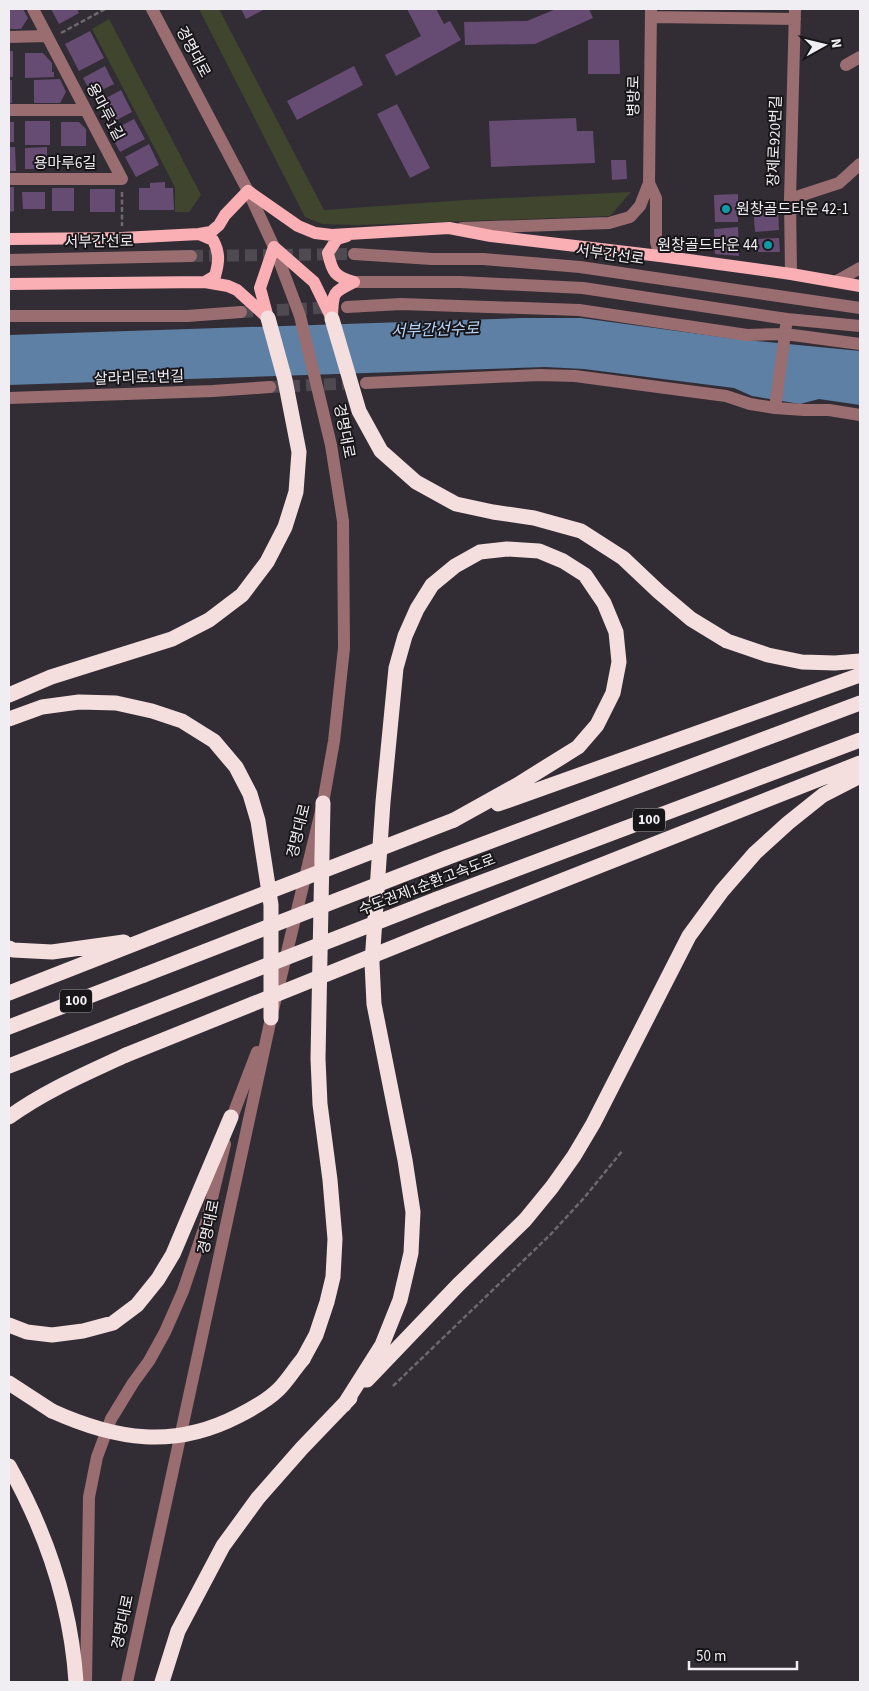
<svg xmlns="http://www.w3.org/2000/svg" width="869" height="1691" viewBox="0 0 869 1691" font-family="'Source Sans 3','Noto Sans KR',sans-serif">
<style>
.green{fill:#3f462d}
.water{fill:#5e80a5}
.building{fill:#664b72}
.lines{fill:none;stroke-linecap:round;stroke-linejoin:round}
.minor-tunnel{stroke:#4f4a52;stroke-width:12;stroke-dasharray:12 6;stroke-linecap:butt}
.path{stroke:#6d686f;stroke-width:2.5;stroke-dasharray:5 2.5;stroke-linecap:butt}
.minor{stroke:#9a6d70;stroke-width:12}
.major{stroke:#faafb4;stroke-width:12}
.highway{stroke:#f5dede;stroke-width:15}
.highway-bridge{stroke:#f5dede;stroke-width:15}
.culture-dot{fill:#0f9aa8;stroke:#19161a;stroke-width:2}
.labels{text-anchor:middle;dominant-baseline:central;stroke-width:4;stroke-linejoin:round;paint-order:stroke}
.shield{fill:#19161a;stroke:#b0adb2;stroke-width:1}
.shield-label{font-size:14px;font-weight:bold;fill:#f1eef3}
.street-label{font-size:15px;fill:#f1eef3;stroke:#19161a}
.poi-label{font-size:15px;fill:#f1eef3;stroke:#19161a;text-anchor:start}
.water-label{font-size:16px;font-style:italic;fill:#b7d6f9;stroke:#19161a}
</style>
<rect width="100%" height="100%" fill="#322d35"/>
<path class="green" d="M199,9H219L324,210L466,200L631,192L610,216L357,225L322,224L305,217Z
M109,19L201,195L189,212H175V187L92,29Z"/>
<path class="water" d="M523,318H581L736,339L860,351V405L819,399L800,404L752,396L734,388L584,369L545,367L9,385V335Z"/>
<path class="building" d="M9,9H23L28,18L21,29H9Z
M51,9H77L79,13L59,24Z
M241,9H265L246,19Z
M407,9H436L444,24L450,21L461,40L396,76L385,55L421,36Z
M556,9H589L593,18L535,44L465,45L464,22L527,21Z
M90,31L104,58L79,71L65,44Z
M588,40H619L620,74H588Z
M9,51H13V77H9Z
M25,53H43L52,63V72H54V77L25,78Z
M105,66L114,84L92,95L83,78Z
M354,66L363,85L297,120L287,101Z
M60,79L66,92L60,103H34V80Z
M9,80H12V103H9Z
M121,90L132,112L109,124L97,103Z
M397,104L430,168L410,178L377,114Z
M576,118L577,131H593L595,163L491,167L489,121Z
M134,119L145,139L120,152L109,132Z
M25,121H50V145H25Z
M9,122H14V142H9Z
M61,122H79L86,129V146H61Z
M149,144L159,165L136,177L125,157Z
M9,147H15L16,171H9Z
M47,147V169H25V148Z
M611,160H626L627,179L612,180Z
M165,182V188H173L174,210H139V188H150V183Z
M9,187H14V211L9,212Z
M52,188H74V211H52Z
M90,189H115V212H90Z
M22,192H45V209H23Z
M738,194V222H715L714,195Z
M753,205L778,207L779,230L755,232Z
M738,227L739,256L715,254L714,229Z
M779,238L780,252H756V239Z"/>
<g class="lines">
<path class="minor-tunnel" d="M191,256L354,254
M241,312L336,307
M270,387L358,383"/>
<path class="path" d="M61,33L105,9
M122,192V226
M393,1386L550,1235L584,1198L623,1150"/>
<path class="minor" d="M651,17L795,19
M9,37L47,36
M846,65L860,57
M9,110H85
M9,179H122L33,9
M649,183L656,198V242L660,256
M790,199L839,183L860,164
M462,228L609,223L630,217L640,206L649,183L651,9
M354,254L432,259H483L580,267L860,308
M9,260L191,256
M791,274L790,199L795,9
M837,281L860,268
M354,282H460L583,288L787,319L860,326
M347,307L401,304L579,310L747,335L785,334L860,344
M9,316H187L241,312
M366,383L539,375L575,376L726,396L750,404L775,408L804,410H829L860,415
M9,398L213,391L270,387
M775,408L786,326
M229,1125L257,1052
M86,1682L89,1497L97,1457L111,1419L133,1383L149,1361L165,1332L183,1291L206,1223L225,1144
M127,1682L271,1018L323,803L334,741L344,648L343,521L331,445L300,316L274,247L248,191L152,9"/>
<path class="major" d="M199,234L213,240C220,253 219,262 215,276L205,282
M347,236L337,239L328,253C332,272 335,277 354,282
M9,239L122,238L199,234L211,232L219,225L225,215L248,191L298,226L315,233L332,235L449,228L491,236L660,256L791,274L860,286
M9,284L205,282L228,286L237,290L268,318
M332,317C333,292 332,293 354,282
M268,318L260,288L274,247L314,282L332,319"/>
<path class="highway" d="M332,319L359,411L381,451L416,482L456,504L493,512L534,518L581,531L623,558L659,592L691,619L727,641L768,655L802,662L835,663L860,661
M9,695L51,677L172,639L209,620L242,595L267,562L285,527L296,492L299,452L285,380L268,318
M9,719L42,707L79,702L116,703L152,711L182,721L214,741L236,767L250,794L258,821L271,905V1018
M498,804L860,675
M446,858L860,703
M437,899L860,740
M429,933L860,763
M9,948L13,950L52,952L124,942
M9,993L152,937
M9,1027L144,975
M9,1066L134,1017
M9,1117C45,1091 85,1074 126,1055
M9,1325L27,1332L52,1335L83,1331L113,1323L137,1305L158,1279L173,1254L231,1117
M303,1359L316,1335L327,1302L333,1277L335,1239L330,1180L320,1104L318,1059L323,803
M367,1380L458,1285L525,1220L552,1187L574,1156L593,1124L689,936L722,891L755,853L788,823L823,795L860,776
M9,1383L52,1411
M344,1405L382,1345L400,1300L411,1253L413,1212L405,1160L374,1004L372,963L383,802L396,668L405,636L417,609L432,585L455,566L480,552L507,549L539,551L563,561L585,575L604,603L616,632L619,662L613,693L597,725L578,747L517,785L454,820
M9,1466C46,1532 71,1606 76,1682
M162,1682L178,1631L223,1546L258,1498L302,1448L350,1398"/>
<path class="highway-bridge" d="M152,937L454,820
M144,975L446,858
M134,1017L437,899
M126,1055L429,933
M52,1411C116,1440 174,1449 238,1416C252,1409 268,1400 279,1389C288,1380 295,1368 303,1359"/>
</g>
<g class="culture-dot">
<circle cx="726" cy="209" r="5"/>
<circle cx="768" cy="245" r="5"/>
</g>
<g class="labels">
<g class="shield">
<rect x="633" y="808.5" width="32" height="23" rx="4"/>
<rect x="60" y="989.5" width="32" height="23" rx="4"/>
</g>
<g class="shield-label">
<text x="649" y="820">100</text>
<text x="76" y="1001">100</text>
</g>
<g class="street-label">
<text transform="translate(193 52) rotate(62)">경명대로</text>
<text transform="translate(634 96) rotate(-89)">병방로</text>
<text transform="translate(105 112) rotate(62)">용마루1길</text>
<text transform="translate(775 141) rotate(-88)">장제로920번길</text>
<text x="65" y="163">용마루6길</text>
<text transform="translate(99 242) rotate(-1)">서부간선로</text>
<text transform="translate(610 255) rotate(8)">서부간선로</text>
<text transform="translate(139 378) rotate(-2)">살라리로1번길</text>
<text transform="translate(344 431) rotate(79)">경명대로</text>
<text transform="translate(299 831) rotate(-76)">경명대로</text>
<text transform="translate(427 885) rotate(-21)">수도권제1순환고속도로</text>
<text transform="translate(209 1227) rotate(-78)">경명대로</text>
<text transform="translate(123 1622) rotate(-78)">경명대로</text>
</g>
<g class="poi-label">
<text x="736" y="209">원창골드타운 42-1</text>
<text x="758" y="245" text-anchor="end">원창골드타운 44</text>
</g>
<g class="water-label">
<text transform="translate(435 330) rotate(-2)">서부간선수로</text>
</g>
</g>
<rect width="869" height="1691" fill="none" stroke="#f1eef3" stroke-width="20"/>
<g transform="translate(824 45) rotate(82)" stroke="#19161a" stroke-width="4" paint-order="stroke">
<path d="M0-4L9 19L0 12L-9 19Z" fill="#f1eef3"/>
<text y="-8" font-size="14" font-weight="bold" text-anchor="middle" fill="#f1eef3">N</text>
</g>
<path d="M689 1661v8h108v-8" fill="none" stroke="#f1eef3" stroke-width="2.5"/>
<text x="696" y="1661" font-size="15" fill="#f1eef3" stroke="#19161a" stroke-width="4" paint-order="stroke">50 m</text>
</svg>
